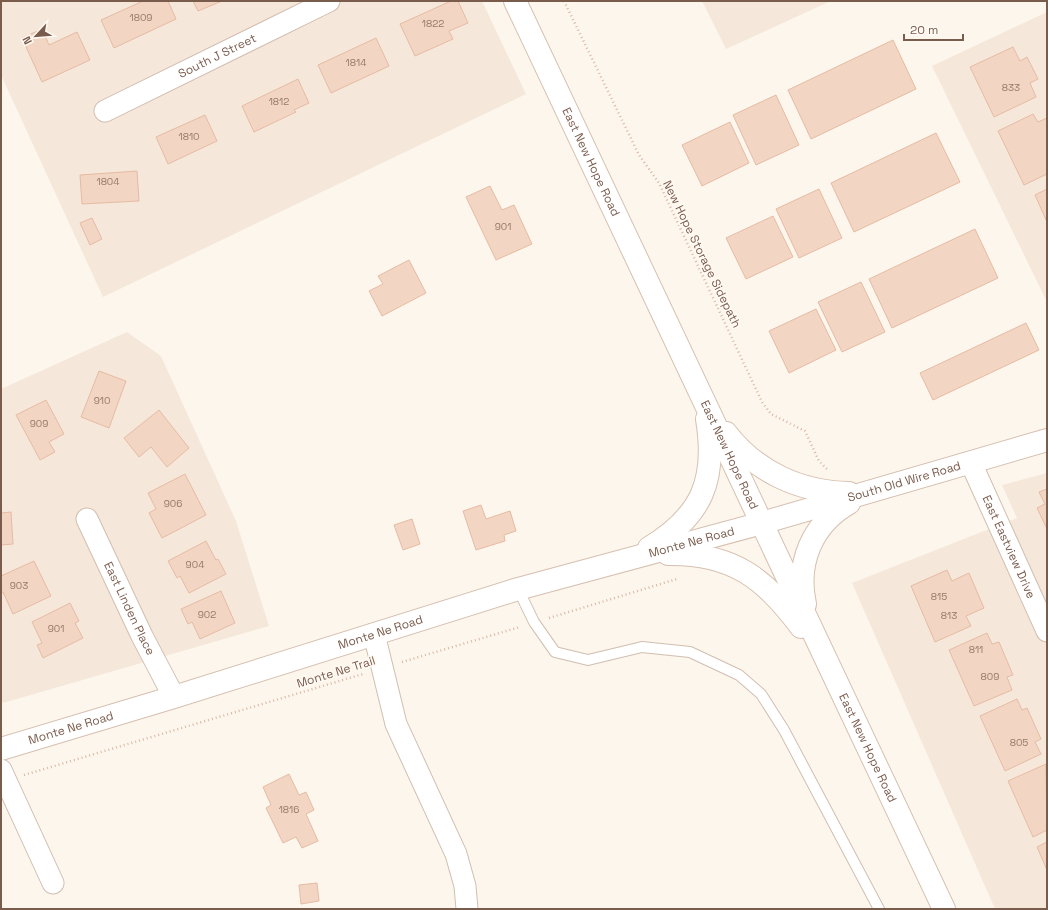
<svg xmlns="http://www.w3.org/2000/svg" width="1048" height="910" viewBox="0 0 1048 910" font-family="'Space Grotesk',sans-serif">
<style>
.residential{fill:#f5e8da}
.building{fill:#f3d5c3;stroke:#e6bba3}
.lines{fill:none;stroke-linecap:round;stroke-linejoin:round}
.lane-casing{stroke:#d1beb0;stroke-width:12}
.street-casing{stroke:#d1beb0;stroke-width:23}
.secondary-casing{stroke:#d6c0b0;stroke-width:24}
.path{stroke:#d9b8a5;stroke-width:2.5;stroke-dasharray:1 3;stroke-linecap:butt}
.lane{stroke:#fff;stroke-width:10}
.street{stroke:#fff;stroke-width:21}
.secondary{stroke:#fff;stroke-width:22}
.labels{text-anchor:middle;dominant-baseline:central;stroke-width:3;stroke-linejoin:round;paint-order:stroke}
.number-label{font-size:10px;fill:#987a6a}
.street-label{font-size:12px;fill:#7a5c4d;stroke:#fffaf3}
</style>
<rect width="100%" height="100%" fill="#fdf6ec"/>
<path class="residential" d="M1,1H482L526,94L103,297L1,75Z
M702,1H831L726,49Z
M1047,12V302L932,66Z
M127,332L161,356L236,521L269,626L3,703L1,698V389Z
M1047,473V909H995L852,583L1017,518L1002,485Z"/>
<path class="building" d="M143,1H168L176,19L114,48L101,20Z
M193,1H222L198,11Z
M451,1H458L468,23L449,31L453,39L415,56L400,24Z
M42,29L49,45L77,32L90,60L42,82L22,38Z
M376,38L389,66L331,93L318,65Z
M893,40L916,89L811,139L788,90Z
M1013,47L1020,61L1027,57L1038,79L1030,83L1036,97L994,117L970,67Z
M298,79L309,103L294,110L296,112L254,132L242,106Z
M776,95L799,145L756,165L733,115Z
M1033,114L1038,122L1047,118V174L1024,185L998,131Z
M205,115L217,141L168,164L156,137Z
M730,122L749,163L702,186L682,145Z
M936,133L960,182L854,232L831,183Z
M137,171L139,201L82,204L80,175Z
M490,186L502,210L514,205L532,244L496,260L466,197Z
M819,189L842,238L799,258L776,209Z
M1047,189V222L1035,195Z
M773,216L793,257L746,279L726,238Z
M92,218L102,239L90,245L80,223Z
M975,229L998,278L892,328L869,279Z
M409,260L426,293L382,316L369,291L383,284L378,276Z
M861,282L885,332L842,352L818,302Z
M816,309L836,350L789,373L769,331Z
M1026,323L1039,350L933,400L920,373Z
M99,371L126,381L109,428L81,417Z
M46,400L64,434L49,442L55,452L40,460L16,415Z
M159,410L189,448L167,467L151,447L139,457L124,438Z
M185,474L206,515L162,538L149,513L156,509L148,493Z
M1047,489V529L1037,508L1045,504L1039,492Z
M481,505L486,519L510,511L516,531L504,535L505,541L476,550L463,511Z
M11,512L13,544L1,545V513Z
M412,519L420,544L403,550L394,525Z
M206,541L216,560L218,559L226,574L189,593L180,576L177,578L168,561Z
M34,561L51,596L13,614L3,592L1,593V576Z
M947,570L952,581L969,573L984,608L966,616L971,626L935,642L911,586Z
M221,591L235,623L200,639L192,622L188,624L181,609Z
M70,603L79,621L75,623L83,638L43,658L37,645L42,643L32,622Z
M987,633L992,644L999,642L1013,675L1007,677L1012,690L974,706L949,650Z
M1017,699L1022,710L1027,708L1041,739L1035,742L1041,754L1005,771L980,716Z
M1046,764L1047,830L1033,837L1008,781Z
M289,774L299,795L306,792L314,810L306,814L318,841L302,848L296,837L283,843L266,808L271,805L263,787Z
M1047,842V870L1037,847Z
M317,883L319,901L301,904L299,885Z"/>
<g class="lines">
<g class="lane-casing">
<path id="lane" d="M518,589L534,622L555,652L588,660L642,647L690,652L739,675L761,694L784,730L879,909"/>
</g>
<g class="street-casing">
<g id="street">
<path id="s1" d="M105,111L329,1"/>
<path id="s2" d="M971,463L1047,631"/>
<path id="s3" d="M87,519L142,636L174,697"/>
<path d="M374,634L396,724L456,854L465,886L467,909"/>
<path d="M1,770L53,883"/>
</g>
</g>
<g class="secondary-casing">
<g id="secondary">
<path id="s4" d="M515,1L944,909"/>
<path d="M726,433C756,472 800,492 849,493"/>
<path d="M649,548C702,516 717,480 707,419"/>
<path d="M668,554C732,553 765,578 801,627"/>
<path d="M805,604C796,563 812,524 849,503"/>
<path id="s5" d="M1,749L174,697L518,589L762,523L1047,440"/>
</g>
</g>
<path class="path" d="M564,1L639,155L659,183L762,402L771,414L805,431L819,461L828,470
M549,618L677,579
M402,662L520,627
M24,775L363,674"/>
<use href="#lane" class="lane"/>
<use href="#street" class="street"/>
<use href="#secondary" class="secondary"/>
</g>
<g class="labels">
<g class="number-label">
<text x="141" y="17">1809</text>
<text x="433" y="23">1822</text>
<text x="356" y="62">1814</text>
<text x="1011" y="87">833</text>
<text x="279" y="101">1812</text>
<text x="189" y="136">1810</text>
<text x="108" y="181">1804</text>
<text x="503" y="226">901</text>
<text x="102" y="400">910</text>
<text x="39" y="423">909</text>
<text x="173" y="503">906</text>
<text x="195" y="564">904</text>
<text x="19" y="585">903</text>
<text x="939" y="596">815</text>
<text x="207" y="614">902</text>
<text x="949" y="615">813</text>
<text x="56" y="628">901</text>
<text x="976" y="649">811</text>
<text x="990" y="676">809</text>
<text x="1019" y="742">805</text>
<text x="289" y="809">1816</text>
</g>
<g class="street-label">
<text stroke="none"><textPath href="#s1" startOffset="125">South J Street</textPath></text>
<text stroke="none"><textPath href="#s4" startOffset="178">East New Hope Road</textPath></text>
<text transform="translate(702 254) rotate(64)">New Hope Storage Sidepath</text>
<text stroke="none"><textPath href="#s4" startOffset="502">East New Hope Road</textPath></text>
<text stroke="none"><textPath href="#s5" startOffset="942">South Old Wire Road</textPath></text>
<text stroke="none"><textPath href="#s5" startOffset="721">Monte Ne Road</textPath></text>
<text stroke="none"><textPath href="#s2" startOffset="92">East Eastview Drive</textPath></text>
<text stroke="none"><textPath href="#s3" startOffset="99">East Linden Place</textPath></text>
<text stroke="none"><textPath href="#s5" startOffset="397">Monte Ne Road</textPath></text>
<text transform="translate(336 672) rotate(-17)">Monte Ne Trail</text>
<text stroke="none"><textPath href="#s5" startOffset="73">Monte Ne Road</textPath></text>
<text stroke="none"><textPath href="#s4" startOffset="826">East New Hope Road</textPath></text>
</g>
</g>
<rect width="1048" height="910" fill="none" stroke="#7a5c4d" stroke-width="4"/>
<g transform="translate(36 36) rotate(244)" stroke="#fffaf3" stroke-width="3" paint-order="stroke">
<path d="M0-3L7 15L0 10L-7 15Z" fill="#7a5c4d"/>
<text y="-6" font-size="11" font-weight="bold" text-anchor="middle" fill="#7a5c4d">N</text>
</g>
<path d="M904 34v6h59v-6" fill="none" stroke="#7a5c4d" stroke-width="2"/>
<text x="910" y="34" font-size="12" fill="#7a5c4d" stroke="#fffaf3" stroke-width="3" paint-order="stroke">20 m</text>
</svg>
